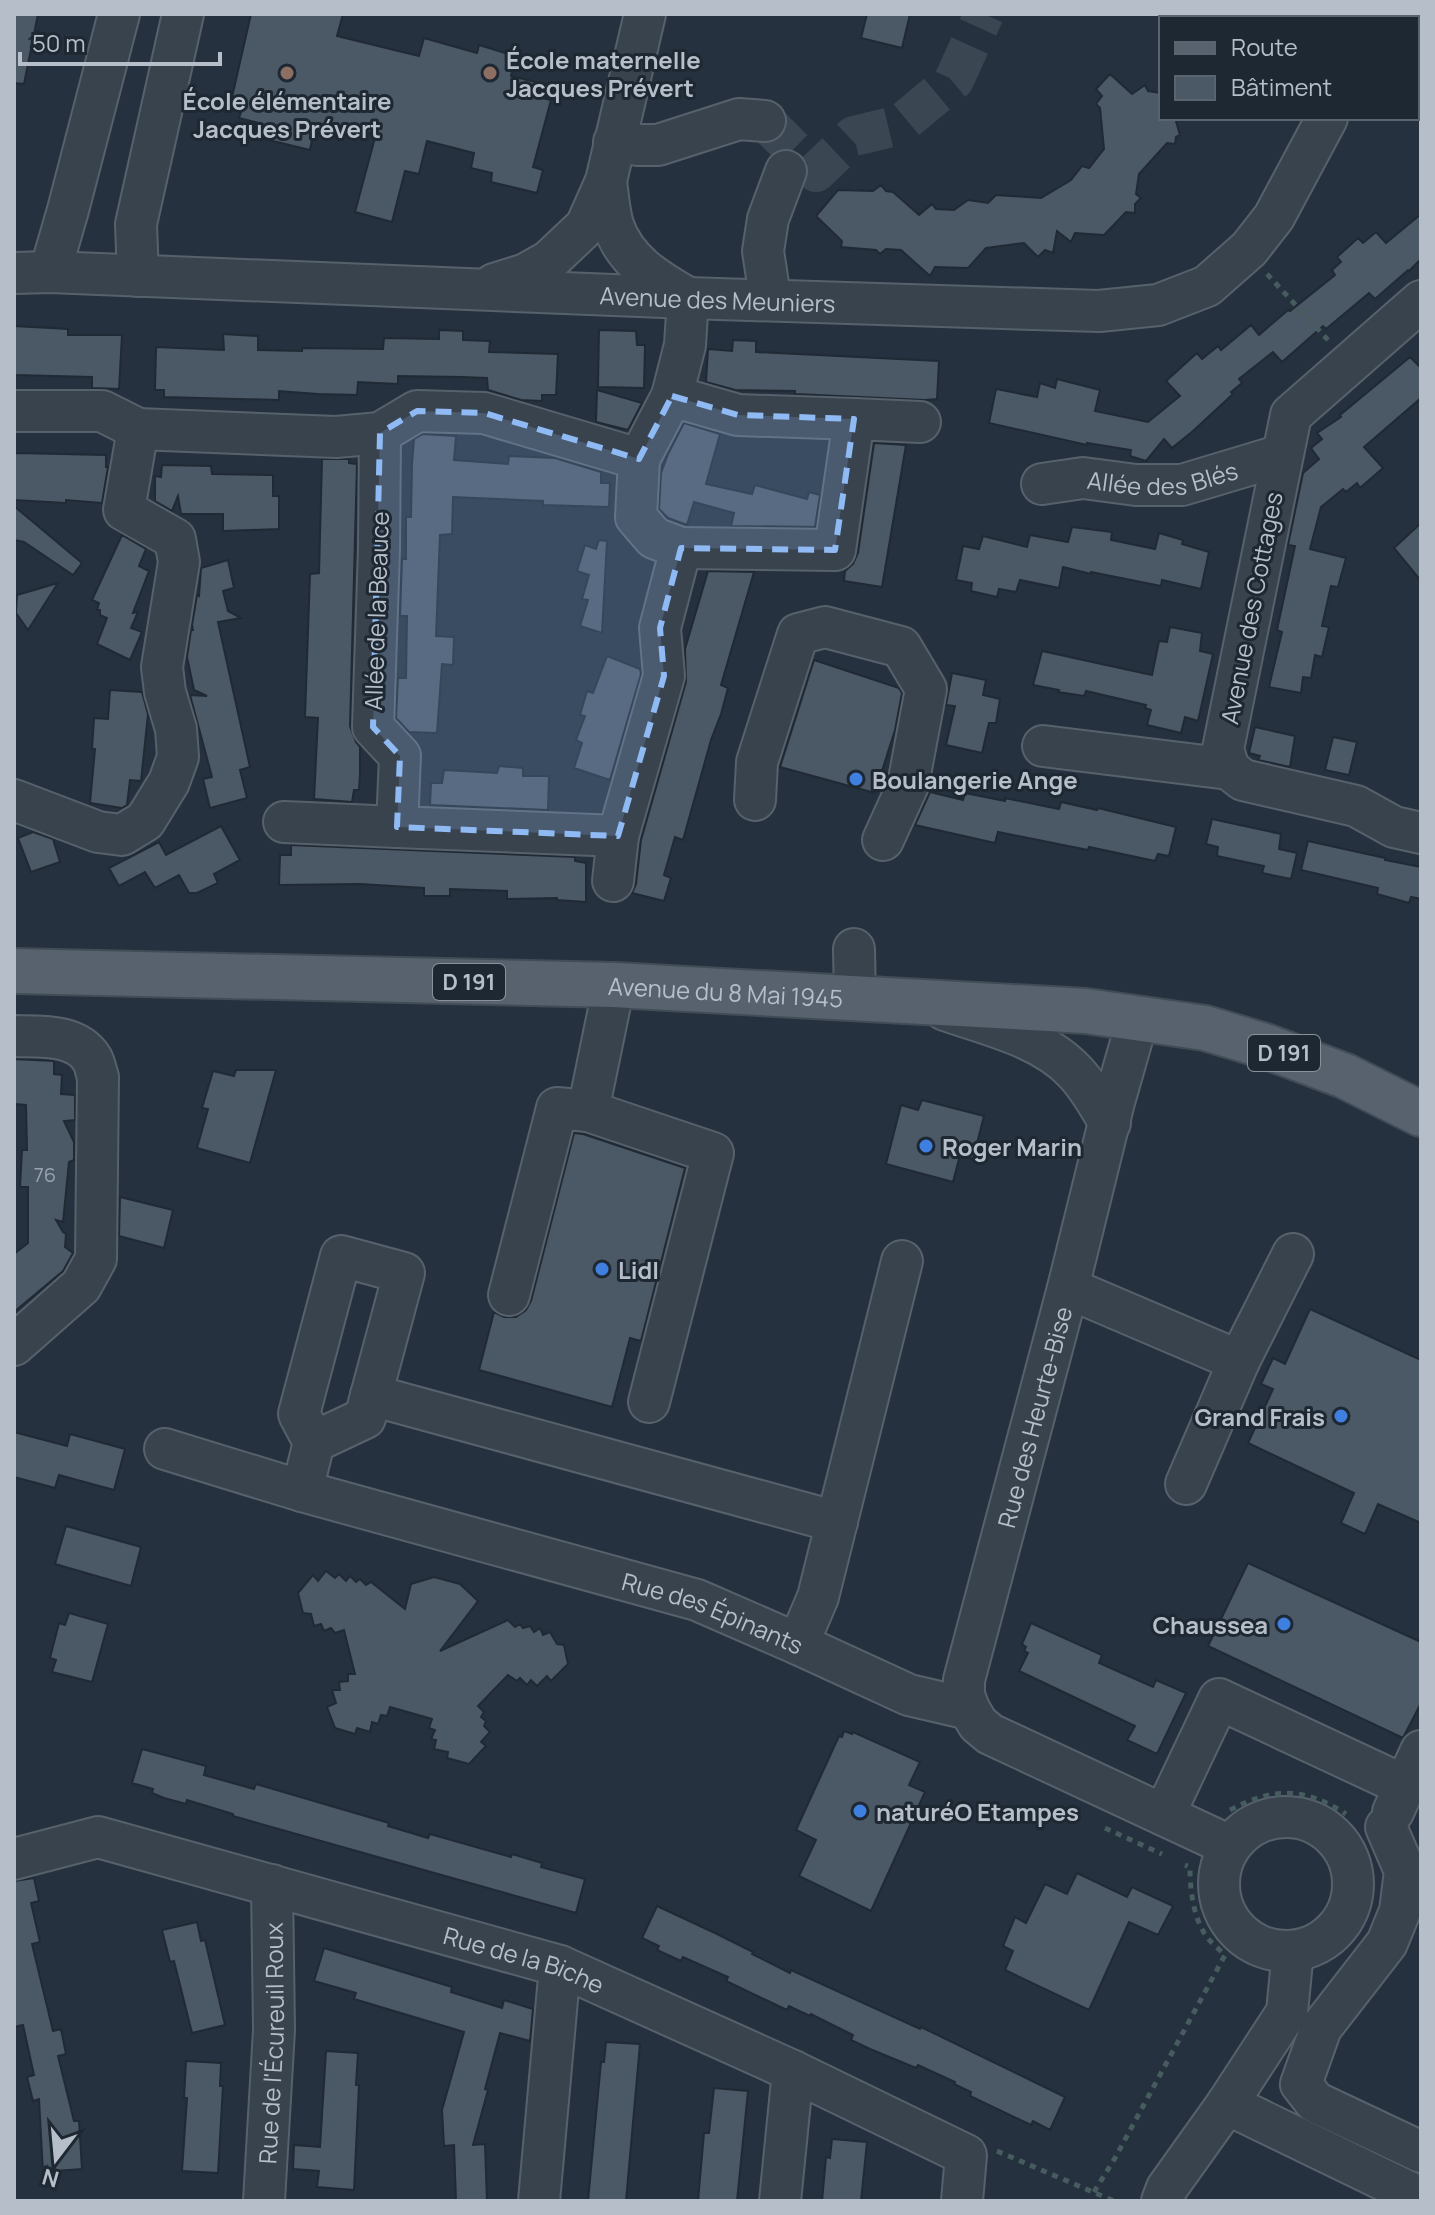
<svg xmlns="http://www.w3.org/2000/svg" width="1435" height="2215" viewBox="0 0 1435 2215" font-family="Manrope,sans-serif">
<style>
.building{fill:#4b5866;stroke:#202a35;stroke-width:2}
.lines{fill:none;stroke-linecap:round;stroke-linejoin:round}
.minor-tunnel{stroke:#3b4653;stroke-width:40;stroke-dasharray:40 20;stroke-linecap:butt}
.minor-casing{stroke:#57616c;stroke-width:44}
.major-casing{stroke:#424c57;stroke-width:48}
.path{stroke:#475c5e;stroke-width:5;stroke-dasharray:6 6;stroke-linecap:butt}
.minor{stroke:#39434e;stroke-width:40}
.major{stroke:#57626e;stroke-width:44}
.marked{fill:#8fbaf4;fill-opacity:0.2;stroke:#8fbaf4;stroke-width:6;stroke-dasharray:16 10;stroke-linejoin:round}
.education-dot{fill:#8d6e63;stroke:#1e2833;stroke-width:3}
.shop-dot{fill:#3f7fe0;stroke:#1e2833;stroke-width:3}
.labels{text-anchor:middle;dominant-baseline:central;stroke-width:6;stroke-linejoin:round;paint-order:stroke}
.number-label{font-size:20px;fill:#9aa4b0}
.shield{fill:#1e2833;stroke:#88919c;stroke-width:2}
.shield-label{font-size:22px;font-weight:bold;fill:#b5bec9}
.poi-label{font-size:24px;font-weight:bold;fill:#b5bec9;stroke:#1e2833;text-anchor:start}
.street-label{font-size:24px;fill:#b5bec9;stroke:#1e2833}
</style>
<rect width="100%" height="100%" fill="#25313e"/>
<path class="building" d="M14,14H38L24,84L14,83Z
M251,14H343L337,36L419,56L424,38L477,53L479,45L515,56L511,76L540,83L537,97L551,100L533,167L543,170L537,193L491,182L492,173L471,168L474,153L427,141L419,174L405,171L392,222L355,212L376,134L327,123L325,132L314,129L310,150L256,137L259,123L239,118L242,109L230,106Z
M867,14H910L902,48L861,38Z
M1110,74L1132,94L1145,85L1148,91L1161,93V118H1175L1180,135L1176,137L1175,144L1167,143L1139,174L1136,194L1141,198L1135,204V213L1126,212L1104,235L1075,233L1071,242L1057,231L1053,253L1045,250L1038,257L1024,243L986,248L968,268L935,267L930,276L901,250L886,249L880,254L876,250L841,247L842,241L816,216L838,190L873,191L881,185L886,191L893,192L919,215L932,204L936,209L954,210L968,200L988,203L996,195L1041,198L1071,180L1082,166L1089,168L1104,149L1100,108L1096,104L1102,96L1096,89Z
M1421,214V259L1409,271L1408,270L1375,299L1369,293L1326,329L1323,326L1282,362L1273,352L1239,379L1242,383L1231,392L1233,394L1193,431L1172,448L1164,439L1146,461L1130,456L1131,450L1087,443V445L989,423L996,389L1037,397L1040,383L1055,388L1057,379L1100,390L1095,411L1148,422L1180,396L1166,381L1197,353L1202,359L1218,346L1221,350L1251,325L1259,335L1288,310L1290,311L1335,275L1332,270L1341,262L1337,257L1358,238L1363,243L1376,232L1386,243Z
M14,326L68,329V335H122L119,389L92,388V377L15,375Z
M439,330L463,331V340L490,341L489,352L558,354L556,395H542V401L521,400L488,390L487,378L462,377L398,376V384L358,382L357,395L318,394L279,391V400L164,397V390H155L156,347L224,350L223,334L258,336V350L302,351V348L383,349L384,338L439,339Z
M599,330L636,331L637,345H645L644,388L598,387Z
M733,340L756,341V352L939,361L937,399L925,400L795,394V391L735,390L706,382L708,349L732,351Z
M1410,357L1421,368V398L1364,447L1383,468L1360,488L1357,483L1346,492L1343,489L1321,507L1310,549L1346,558L1338,587L1331,586L1322,626L1329,627L1322,657L1315,655L1311,678L1303,677L1301,693L1269,687L1282,632L1277,630L1295,546L1288,545L1303,473L1319,459L1311,448L1322,439L1317,433L1341,417L1340,415Z
M597,390L642,403L628,430L596,422Z
M684,423L720,434L706,484L752,494L755,485L807,499L809,492L820,495L815,527L731,526L734,513L694,502L687,525L668,518L659,509L661,473L668,454Z
M423,434L456,436L454,460L508,464L509,456L555,458L601,472V483H610L609,507L543,505V501L453,497L452,534L440,535L436,636L454,637L453,665L442,664L437,733L409,732L396,718L398,678H406L407,616H400L402,559H406V517H411L412,464L414,439Z
M874,443L906,445L882,587L844,581L845,571L853,564L858,553Z
M14,453L106,455V467H108L102,503L66,500V503L14,500Z
M322,459H349V463L357,464L350,726L356,742L360,747V773L359,790H354L352,802L314,799L318,718L305,717L310,574L319,573Z
M162,465L211,466L212,474L273,475V496H279V529L223,531V514H181L178,496L172,511L155,501V476L161,477Z
M14,506L82,563L73,575L24,542L14,540Z
M1421,523V581L1394,548Z
M1072,527L1112,532L1111,540L1155,549L1159,533L1183,540L1182,544L1209,552L1201,589L1162,580L1161,586L1091,572V574L1063,567L1059,588L1020,580L1016,592L999,589L997,597L971,591L972,583L956,580L963,546L979,549L983,536L1027,547L1030,535L1068,542Z
M122,535L146,549L139,566L149,571L133,613L138,612L131,628L142,632L130,660L97,644L107,618L100,615V610H97L99,603L92,600Z
M599,540L607,541L602,633L580,626L588,600L582,599L589,575L577,571L585,545L596,549Z
M228,560L234,588L223,591L228,611L241,618L218,622L250,767L240,770L247,798L210,808L203,779L212,777L190,695L207,696L194,690L187,657L191,630H193L192,625L197,595L199,596L201,568Z
M708,571L754,572L721,685L728,688L721,714L711,740L683,840L675,837L664,875L671,878L664,901L632,893L636,884L641,840L686,682L685,649Z
M58,583L28,630L16,613L17,595Z
M1170,627L1202,633L1200,651L1213,654L1198,721L1185,717L1181,733L1147,725L1151,710L1145,708L1146,705L1086,691L1084,696L1058,692L1059,690L1033,685L1042,651L1152,675L1159,641L1167,642Z
M607,656L640,669L641,674L610,780L574,768L582,743L576,740L585,716L580,715L587,691L593,693Z
M814,660L899,688L902,693L895,730L875,793L780,767Z
M952,673L986,680L983,695L1000,699L996,723H989L982,753L946,745L955,706L946,705Z
M110,690L142,692L148,714L141,781L130,780L127,805L122,808L90,803L95,749H92L94,718L108,719Z
M1255,727L1295,736L1290,767L1258,760L1260,756L1249,753Z
M1333,737L1357,742L1349,775L1325,770Z
M499,766L523,768V776H549L548,810L430,805L431,783H442L444,770L497,773Z
M930,792L963,800L965,793L1005,801V798L1059,809L1061,802L1097,810L1098,808L1176,827L1169,856L1158,854L1155,861L1089,847L1088,850L998,832L995,843L915,825Z
M1212,819L1281,834L1279,849L1297,853L1291,879L1262,873L1264,866L1217,856L1218,847L1206,844Z
M221,826L240,860L214,874L218,883L197,893H189L179,875L155,888L145,872L119,886L109,868L159,842L166,855Z
M33,832L53,839L60,862L31,872L18,838Z
M1308,841L1385,858V860L1421,867V899L1411,897L1409,903L1377,894L1378,888L1301,870Z
M291,845L575,857V861L586,863V902L557,900V898L507,899V891L450,889V896H424V888L360,884L279,885L280,855H291Z
M14,1059L54,1061V1074L62,1075L61,1094L75,1095V1120L64,1121L74,1142V1160L69,1162L63,1222L56,1220L63,1232L66,1234L65,1247L73,1253L63,1271L14,1312V1254L28,1243V1187H20L22,1150H27L26,1105L14,1104Z
M236,1070H276L250,1163L197,1148L208,1109L202,1108L213,1071L234,1076Z
M922,1100L984,1116L973,1159L960,1155L953,1182L886,1164L901,1105L918,1110Z
M574,1133L583,1134L685,1168L641,1341L630,1338L612,1407L479,1370L494,1312L504,1317H516L526,1310L531,1301Z
M120,1197L173,1210L164,1248L119,1236Z
M1310,1309L1421,1360V1523L1378,1504L1365,1534L1341,1523L1354,1493L1248,1443L1273,1389L1261,1384L1273,1358L1285,1364Z
M14,1432L67,1446L70,1434L125,1449L114,1490L59,1475L55,1488L14,1477Z
M66,1526L141,1547L131,1586L55,1564Z
M1248,1563L1421,1642V1703L1403,1738L1208,1646Z
M326,1571L335,1578L339,1574L346,1581L350,1576L356,1582L360,1579L366,1585L371,1582L405,1609L411,1584L434,1577L460,1584L478,1601L440,1651L508,1620L515,1627L520,1624L523,1628L530,1626L534,1632L540,1628L543,1635L550,1632L557,1644L564,1645L568,1664L551,1681L547,1676L537,1686L531,1680L527,1685L520,1678L517,1681L508,1675L478,1706L484,1712L481,1717L486,1721L484,1726L490,1732L481,1742L486,1746L469,1764L447,1758L448,1752L434,1749L436,1740L431,1739L435,1730L429,1728L432,1719L390,1707L387,1716L381,1715L378,1724L372,1722L370,1732L357,1728L355,1734L335,1728L327,1707L336,1703L332,1690H340L339,1682L348,1681V1674H355L344,1630L335,1633L331,1628L324,1631L321,1624L314,1626L311,1614L303,1613L298,1593L313,1575L318,1581Z
M69,1613L108,1624L92,1682L52,1672L56,1660L50,1658L52,1650L59,1623L65,1625Z
M1031,1623L1102,1655L1099,1663L1153,1687L1156,1680L1186,1693L1157,1754L1127,1740L1135,1726L1019,1671L1028,1653L1024,1651L1026,1647L1022,1644Z
M844,1731L852,1734L853,1732L920,1762L909,1785L925,1792L871,1911L799,1876L816,1840L796,1830L839,1736L842,1737Z
M142,1749L206,1766L204,1775L254,1789L256,1784L389,1823L388,1826L428,1838L430,1834L511,1857L512,1854L542,1863L541,1867L585,1879L576,1913L233,1816V1814L187,1800L186,1804L164,1798L152,1793L153,1789L132,1783Z
M1077,1873L1127,1897L1132,1887L1173,1906L1158,1935L1129,1922L1089,2010L1005,1970L1013,1951L1003,1946L1015,1917L1026,1923L1045,1884L1067,1894Z
M34,1878L39,1901L31,1903L40,1942L32,1944L53,2031L61,2029L66,2054L58,2056L74,2121H79L82,2169L43,2172L39,2099L33,2101L27,2077L34,2075L23,2025L14,2027V1881Z
M657,1906L715,1933L753,1952L752,1954L790,1973L791,1970L920,2029L921,2027L1065,2097L1050,2130L1033,2121L1031,2125L970,2096L971,2092L954,2084L955,2082L918,2065L916,2068L870,2049L851,2040L853,2035L811,2014L810,2016L789,2006L787,2010L726,1981L728,1977L683,1957L681,1961L657,1950L659,1946L642,1938Z
M197,1922L201,1941L205,1940L225,2025L192,2033L174,1961L170,1962L162,1930Z
M324,1948L452,1987L451,1992L502,2008L504,2000L533,2009L530,2041L500,2033L485,2089L488,2090L473,2145L485,2144L487,2201H456L454,2145L444,2146L442,2110L464,2032L354,1999L356,1993L314,1981Z
M606,2042L640,2044L626,2201H588L601,2062H604Z
M326,2051L358,2053L356,2085H359L354,2190L317,2187L319,2171L293,2169L294,2145L320,2147Z
M186,2061L221,2063L220,2086H223L218,2173L182,2171L187,2098H184Z
M714,2088L748,2091L737,2201H698L704,2133H709Z
M832,2139L867,2142L861,2201H822L826,2157L830,2158Z"/>
<g class="lines">
<path class="minor-tunnel" d="M765,121L816,172L854,136L900,125L954,80L984,14"/>
<g class="minor-casing">
<g id="minor">
<path d="M1181,18L1182,14"/>
<path d="M1385,18L1388,14"/>
<path d="M1417,59L1421,60"/>
<path d="M614,142L638,145H658L739,119L765,121"/>
<path d="M606,181C608,195 609,211 613,225C625,261 656,280 688,298"/>
<path d="M50,272L68,210L119,14"/>
<path id="s1" d="M14,273L50,272L688,298L1099,311L1158,305L1207,286L1249,249L1274,217L1327,118"/>
<path d="M138,276L136,224L183,14"/>
<path d="M494,284L526,274L549,261L586,226L606,181L645,14"/>
<path d="M768,284L763,251L768,219L786,171"/>
<path d="M1421,301L1291,415L1223,749L1229,769L1243,780L1356,806L1394,827L1421,833"/>
<path d="M672,396L738,415L854,419L835,550L681,548"/>
<path d="M14,411H102L138,429L336,437L380,433L417,411L484,413L639,459L672,396L685,345L688,298"/>
<path d="M854,419L920,422"/>
<path d="M380,433L379,549L373,727L400,756L397,827L618,836L664,676L660,628L681,548L654,538L636,517L639,459"/>
<path id="s2" d="M1042,484L1083,478L1136,485H1182L1282,455"/>
<path d="M1043,746L1229,769"/>
<path d="M14,800L98,832L122,835L145,821L169,782L178,757L176,729L165,692L162,667L179,562L175,539L124,510L138,429"/>
<path d="M755,800L757,762L798,634L825,627L901,647L926,689L908,785L883,840"/>
<path d="M284,822L397,827"/>
<path d="M613,881L618,836"/>
<path d="M854,949L855,998"/>
<path d="M614,985L588,1111L713,1153L649,1402"/>
<path d="M945,1010C988,1025 1042,1037 1074,1071C1089,1086 1099,1106 1110,1123"/>
<path d="M14,1036C40,1037 76,1033 92,1059C95,1064 96,1072 98,1077L96,1259L81,1286L14,1345"/>
<path d="M1068,1288L1239,1361L1186,1484"/>
<path d="M509,1295L557,1108L588,1111"/>
<path d="M1239,1361L1293,1254"/>
<path d="M371,1395L837,1522"/>
<path id="s3" d="M165,1449L302,1491L697,1600L798,1644L909,1695L969,1709L978,1724L990,1734L1230,1846"/>
<path d="M302,1491L314,1442L299,1414L341,1256L404,1273L365,1418L314,1442"/>
<path d="M798,1644L818,1597L902,1261"/>
<path id="s4" d="M969,1709L964,1695V1680L1068,1288L1114,1102L1138,1018"/>
<path d="M1393,1812L1421,1751"/>
<path d="M1164,1815L1219,1699L1405,1786"/>
<circle cx="1286" cy="1884" r="67"/>
<path d="M1386,1827L1405,1871L1400,1911L1387,1943L1321,2028L1301,2084L1315,2102L1421,2152"/>
<path id="s5" d="M14,1859L98,1837L560,1966L793,2071L966,2155L962,2201"/>
<path d="M1227,2104L1421,2198"/>
<path id="s6" d="M264,2201L274,2030L272,1885"/>
<path d="M539,2201L560,1966"/>
<path d="M780,2201L793,2071"/>
<path d="M1162,2201L1167,2188L1227,2104L1287,2012L1293,1951"/>
</g>
</g>
<g class="major-casing">
<g id="major">
<path id="s7" d="M14,971L614,985L1086,1011L1205,1028L1265,1046L1345,1076L1421,1114"/>
</g>
</g>
<path class="path" d="M1267,274L1328,340
M1230,1810C1274,1787 1304,1787 1346,1814
M1105,1828L1162,1854
M997,2151L1114,2201
M1094,2192L1115,2158L1225,1955C1219,1949 1211,1943 1206,1936C1193,1916 1190,1890 1190,1867L1185,1865"/>
<use href="#minor" class="minor"/>
<use href="#major" class="major"/>
</g>
<path class="marked" d="M672,396L738,415L854,419L835,550L681,548L660,628L664,676L618,836L397,827L400,756L373,727L380,433L417,411L484,413L639,459Z"/>
<g class="education-dot">
<circle cx="287" cy="73" r="8"/>
<circle cx="490" cy="73" r="8"/>
</g>
<g class="shop-dot">
<circle cx="856" cy="779" r="8"/>
<circle cx="926" cy="1146" r="8"/>
<circle cx="602" cy="1269" r="8"/>
<circle cx="1341" cy="1416" r="8"/>
<circle cx="1284" cy="1624" r="8"/>
<circle cx="860" cy="1811" r="8"/>
</g>
<g class="labels">
<g class="number-label">
<text x="45" y="1174">76</text>
</g>
<g class="shield">
<rect x="433" y="964" width="72" height="36" rx="6"/>
<rect x="1248" y="1035" width="72" height="36" rx="6"/>
</g>
<g class="shield-label">
<text x="469" y="982">D 191</text>
<text x="1284" y="1053">D 191</text>
</g>
<g class="poi-label">
<text x="506" y="59">École maternelle<tspan x="506" dy="28">Jacques Prévert</tspan></text>
<text x="287" y="100" text-anchor="middle">École élémentaire<tspan x="287" dy="28">Jacques Prévert</tspan></text>
<text x="872" y="779">Boulangerie Ange</text>
<text x="942" y="1146">Roger Marin</text>
<text x="618" y="1269">Lidl</text>
<text x="1325" y="1416" text-anchor="end">Grand Frais</text>
<text x="1268" y="1624" text-anchor="end">Chaussea</text>
<text x="876" y="1811">naturéO Etampes</text>
</g>
<g class="street-label">
<text stroke="none"><textPath href="#s1" startOffset="704">Avenue des Meuniers</textPath></text>
<text stroke="none"><textPath href="#s2" startOffset="122">Allée des Blés</textPath></text>
<text transform="translate(1251 608) rotate(-79)">Avenue des Cottages</text>
<text transform="translate(376 611) rotate(-88)">Allée de la Beauce</text>
<text stroke="none"><textPath href="#s7" startOffset="712">Avenue du 8 Mai 1945</textPath></text>
<text stroke="none"><textPath href="#s4" startOffset="302">Rue des Heurte-Bise</textPath></text>
<text stroke="none"><textPath href="#s3" startOffset="572">Rue des Épinants</textPath></text>
<text stroke="none"><textPath href="#s5" startOffset="530">Rue de la Biche</textPath></text>
<text stroke="none"><textPath href="#s6" startOffset="158">Rue de l'Écureuil Roux</textPath></text>
</g>
</g>
<rect width="1435" height="2215" fill="none" stroke="#b5bec9" stroke-width="32"/>
<rect x="1159" y="16" width="260" height="104" fill="#1e2833" stroke="#5a646f" stroke-width="2"/>
<rect x="1175" y="42" width="40" height="12" fill="#57626e" stroke="#5a646f" stroke-width="2"/>
<text x="1231" y="56" font-size="24" fill="#b5bec9">Route</text>
<rect x="1175" y="76" width="40" height="24" fill="#4b5866" stroke="#5a646f" stroke-width="2"/>
<text x="1231" y="96" font-size="24" fill="#b5bec9">Bâtiment</text>
<g transform="translate(56 2159) rotate(196)" stroke="#1e2833" stroke-width="6" paint-order="stroke">
<path d="M0-6L14 30L0 20L-14 30Z" fill="#b5bec9"/>
<text y="-12" font-size="22" font-weight="bold" text-anchor="middle" fill="#b5bec9">N</text>
</g>
<path d="M20 52v12h200v-12" fill="none" stroke="#b5bec9" stroke-width="4"/>
<text x="32" y="52" font-size="24" fill="#b5bec9" stroke="#1e2833" stroke-width="6" paint-order="stroke">50 m</text>
</svg>
